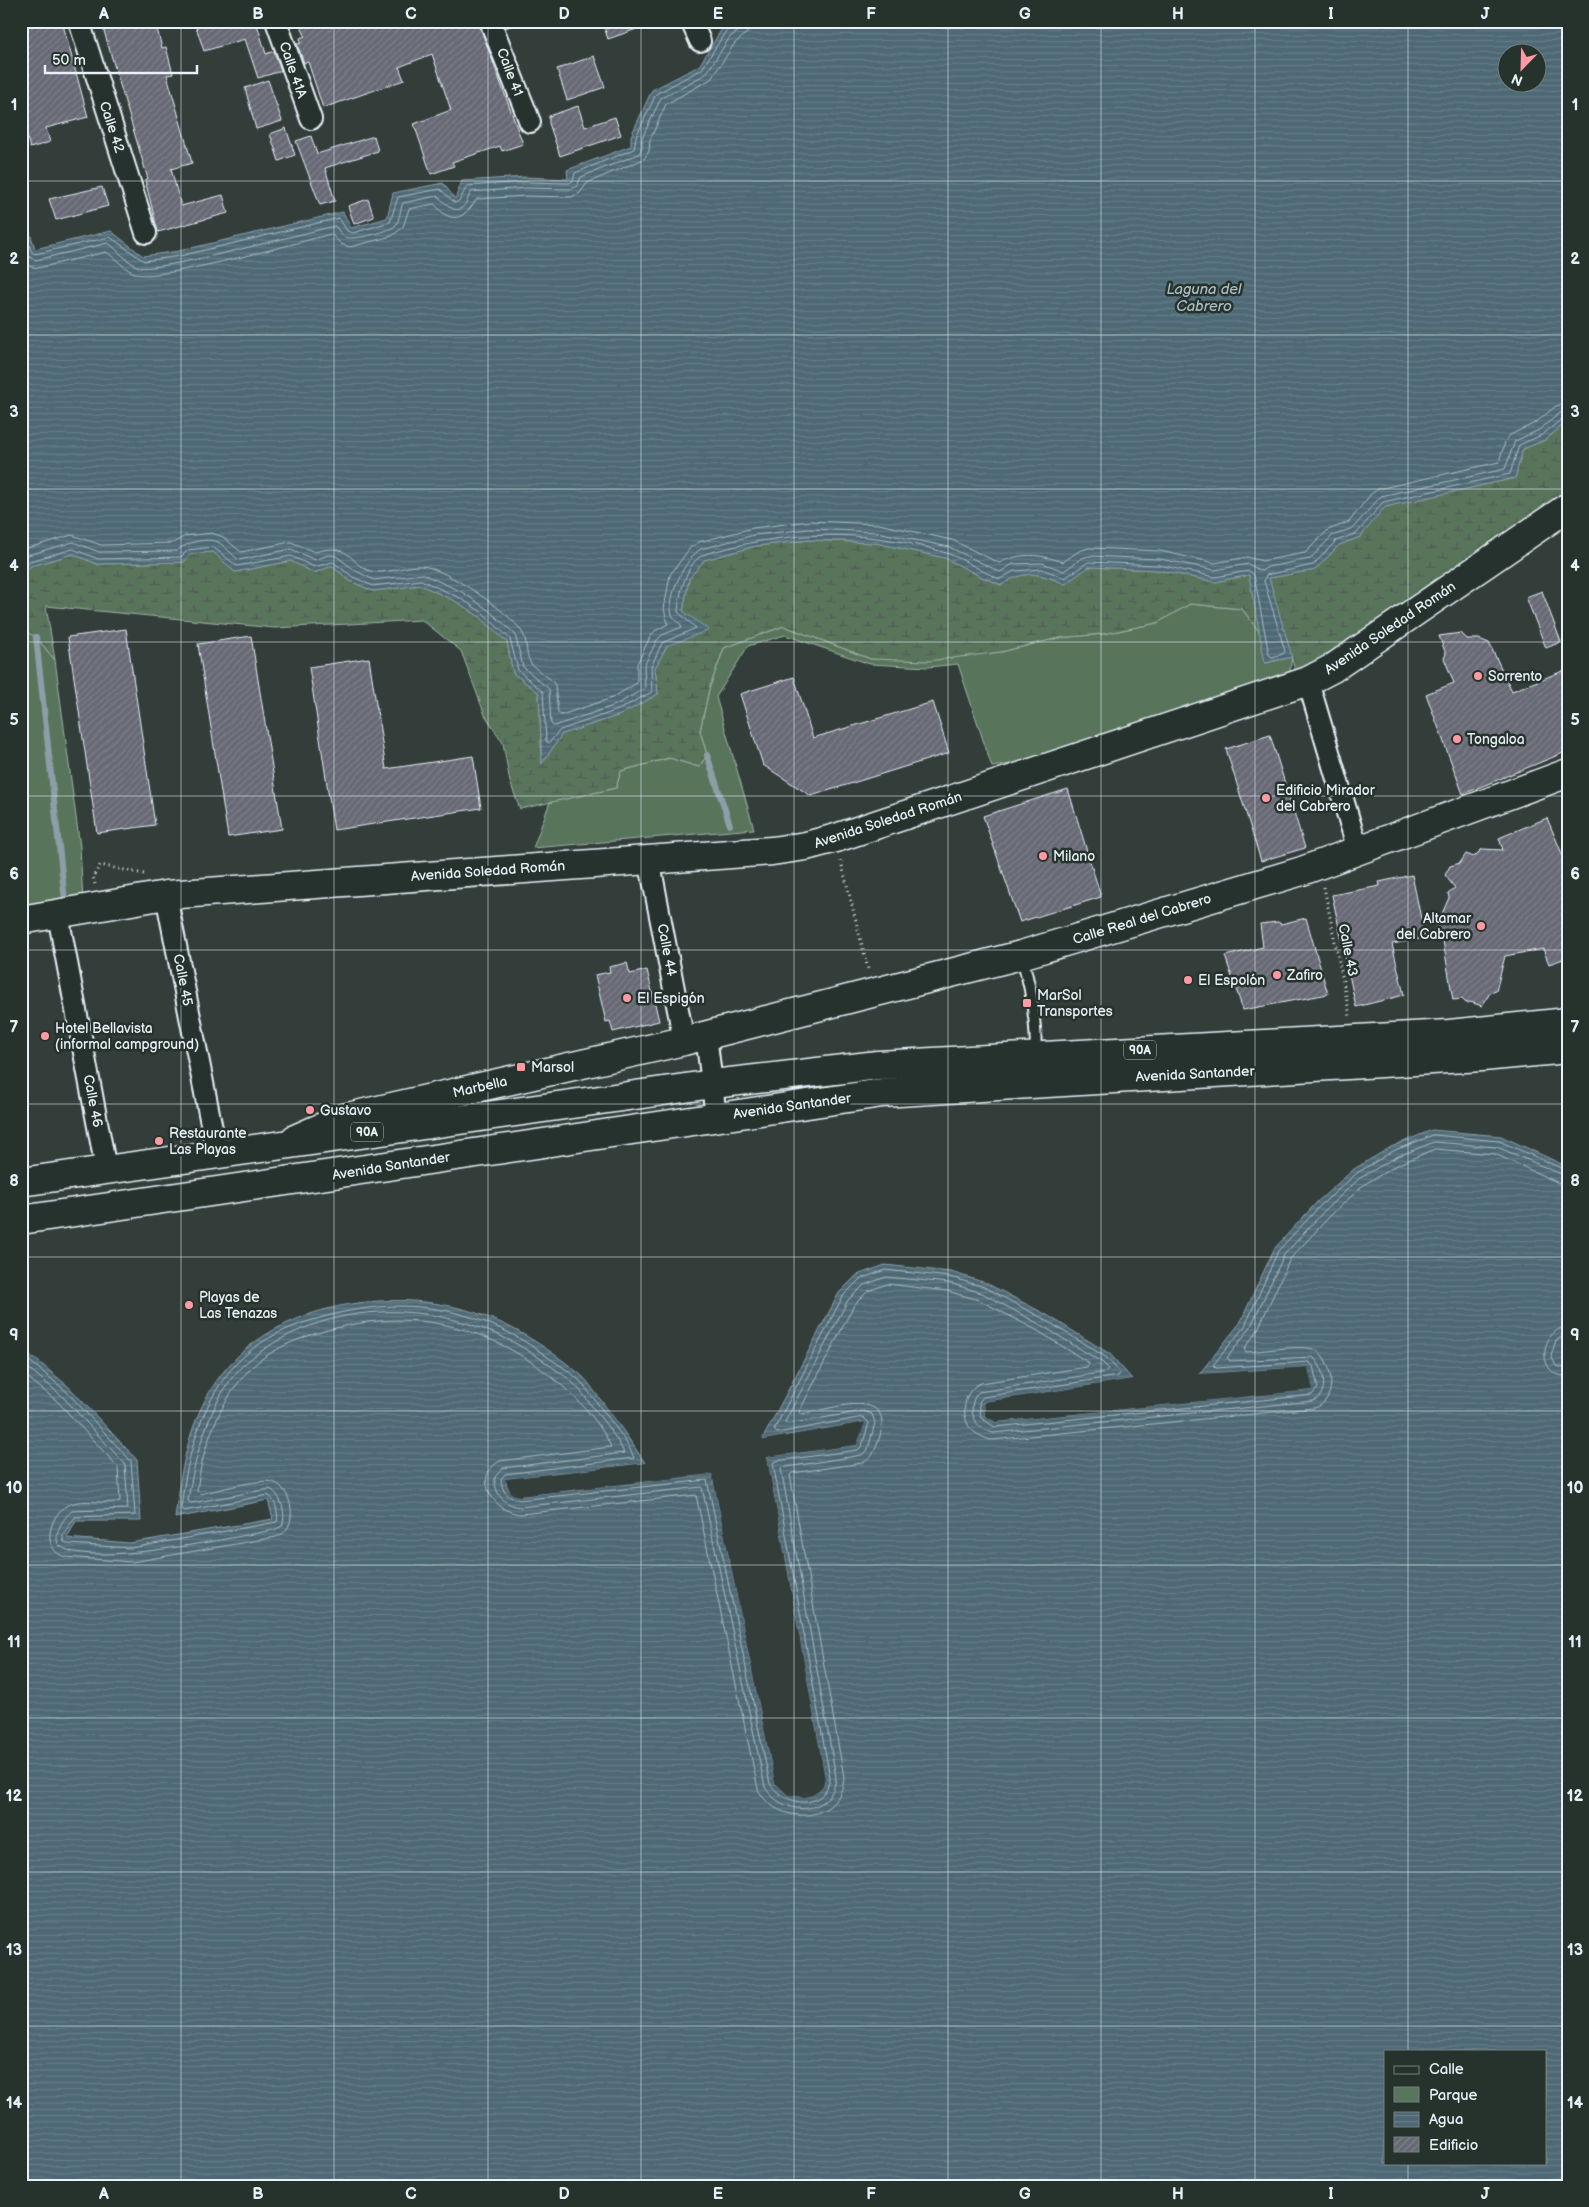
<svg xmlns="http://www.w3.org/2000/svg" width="1589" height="2207" viewBox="0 0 1589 2207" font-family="'Balsamiq Sans',sans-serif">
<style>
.green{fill:#59755c;stroke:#a0b3aa}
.wetland{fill:url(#wetland-marsh);stroke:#a0b3aa}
.water{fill:url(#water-rules);stroke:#8c9fa9;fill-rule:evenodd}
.pier{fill:#333e3b}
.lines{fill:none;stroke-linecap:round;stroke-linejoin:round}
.shore{stroke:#aabbc3;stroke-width:1}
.stream{stroke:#8c9fa9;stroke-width:6}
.building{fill:url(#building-hatch);stroke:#e8f1f8}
.lane-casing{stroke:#e8f1f8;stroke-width:14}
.street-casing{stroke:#e8f1f8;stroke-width:24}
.secondary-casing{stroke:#e8f1f8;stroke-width:31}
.highway-casing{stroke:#e8f1f8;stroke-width:31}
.path{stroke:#e8f1f8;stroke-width:3;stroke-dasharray:1 4;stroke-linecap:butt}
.lane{stroke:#26332d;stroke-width:10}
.street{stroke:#26332d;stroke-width:20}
.secondary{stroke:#26332d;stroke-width:28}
.highway{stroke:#26332d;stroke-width:28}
.grid{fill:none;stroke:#e8f1f8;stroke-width:1;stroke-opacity:0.55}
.poi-dot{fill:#ff9aa2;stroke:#26332d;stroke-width:2}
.labels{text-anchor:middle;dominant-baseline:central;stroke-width:5;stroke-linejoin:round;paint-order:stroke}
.shield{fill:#26332d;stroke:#aeb8bb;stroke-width:1}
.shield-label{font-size:12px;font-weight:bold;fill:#e8f1f8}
.street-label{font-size:14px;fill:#e8f1f8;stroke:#26332d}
.poi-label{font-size:14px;fill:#e8f1f8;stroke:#26332d;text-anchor:start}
.water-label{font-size:15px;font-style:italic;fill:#aabbc3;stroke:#26332d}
.neatline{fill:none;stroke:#e8f1f8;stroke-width:2}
.grid-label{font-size:16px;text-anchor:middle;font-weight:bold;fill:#e8f1f8}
</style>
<defs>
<pattern id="wetland-marsh" width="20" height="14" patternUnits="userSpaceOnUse" patternTransform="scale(1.25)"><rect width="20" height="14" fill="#59755c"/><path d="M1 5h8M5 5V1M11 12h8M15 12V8" fill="none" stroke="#4f5c52"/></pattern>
<pattern id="water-rules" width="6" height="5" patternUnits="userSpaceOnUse" patternTransform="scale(1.25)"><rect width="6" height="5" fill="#4e6974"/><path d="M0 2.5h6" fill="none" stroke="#687f89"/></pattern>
<pattern id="building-hatch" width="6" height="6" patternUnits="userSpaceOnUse" patternTransform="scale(1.25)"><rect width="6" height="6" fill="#676975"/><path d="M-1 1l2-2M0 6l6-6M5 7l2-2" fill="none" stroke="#7d7f89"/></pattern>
</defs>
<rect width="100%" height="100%" fill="#333e3b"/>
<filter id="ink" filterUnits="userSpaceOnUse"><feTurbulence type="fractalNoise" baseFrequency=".02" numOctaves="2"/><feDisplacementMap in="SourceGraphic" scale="10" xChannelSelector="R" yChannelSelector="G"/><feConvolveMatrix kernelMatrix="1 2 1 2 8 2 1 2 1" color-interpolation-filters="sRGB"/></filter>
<g filter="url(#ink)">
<path class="green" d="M1190,604L1242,609L1261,634L1266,663L1292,657L1289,677L1029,761L992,767L958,664L928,667L870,664L785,635L748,646L716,697L754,829L533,848L550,802L616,788L621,771L670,758L699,767L707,755L700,731L709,689L724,648L784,626L871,659L1001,652L1058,638L1103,634L1157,623Z
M21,629L36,637L55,660L80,847L83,901L21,908Z"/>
<path class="wetland" d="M1568,421V493L1297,677L1269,578L1315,570L1339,545L1360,537L1384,507L1515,478L1523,449L1545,440Z
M810,540L876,543L945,558L980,576L1001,585C1025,569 1040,573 1065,584L1088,567L1159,570L1215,582L1249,575L1261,634L1242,609L1190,604L1157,623L1103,634L1058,638L1001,652L928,661L871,659L784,626L724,648L709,689L700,731L707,755L699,767L669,758L621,771L616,788L520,809L510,782L503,743L485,715L461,651L422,620L275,628L46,606L55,660L36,637L21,629V575L31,566L73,554L97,564L184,562L189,554L213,552L235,572L291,561L314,573L332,566L350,581L373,591L421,585L457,602L480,617L507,642L513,673L539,693L542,763L562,734L620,715L658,694L655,668L683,611L689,579L704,560L756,546Z"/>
<path class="water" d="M737,21H1568V421L1545,440L1523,449L1515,478L1385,507L1360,537L1339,545L1315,570L1269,578L1292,657L1265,663L1249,575L1215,582L1159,570L1089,567L1065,584C1040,573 1025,569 1002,585L980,576L945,558L876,543L809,540L756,546L704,560L689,579L683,611L709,630L667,646L655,668L658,694L620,715L562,734L542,764L539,693L513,673L507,642L480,617L457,602L421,585L373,591L350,581L332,566L314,573L291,561L235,572L213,552L190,554L184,562L97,564L73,554L31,566L21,575V225L27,223L35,249L111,231L143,256L179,251L343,212L351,228L387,218L393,193L443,183L455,199L462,181L526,177L568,179L567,170L631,146V136L652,90L699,66L723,27ZM1506,52H1536V82H1506Z
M1432,1130L1501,1136L1568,1167V1343L1563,1358L1568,1357V2186H21V1347L69,1387L137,1460L141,1521H76L67,1538L130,1543L273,1519L268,1500L175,1518C180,1474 188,1426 212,1388C260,1309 374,1287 459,1308C504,1319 545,1345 581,1375C587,1380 592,1388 597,1395C614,1417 630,1440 645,1463L506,1479L507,1487L520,1496L712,1474L775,1783L788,1795L815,1794L823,1786L825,1778L767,1457L857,1445L864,1422L762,1440L839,1293L857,1275L885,1265L951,1272L986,1283L1047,1315L1110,1354L1132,1379L984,1402L985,1416L996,1422L1312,1390L1308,1367L1199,1374L1240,1323L1274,1249L1317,1202L1354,1169L1391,1147ZM1385,2051H1545V2163H1385Z"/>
<path class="pier" d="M1308,1367L1313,1390L996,1422L985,1416L984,1402L1132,1379H1135L1133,1381L987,1404V1415L996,1420L1310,1388L1306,1370L1199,1376L1197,1374Z
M865,1422L857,1445L767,1457L825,1778L823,1786L815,1794L805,1797L788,1795L775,1783L712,1474L519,1496L511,1493L505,1479L647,1463L645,1466L508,1481L513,1491L520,1493L713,1472L778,1782L789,1793L805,1794L814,1792L821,1785L822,1778L765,1457L767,1455L855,1443L861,1425L763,1443L760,1440L762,1436L763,1440Z"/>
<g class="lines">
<path class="shore" d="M21,230L24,231L31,251L35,254L110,237L144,261L180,256L339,218L347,231L353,233L390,222L398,197L440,189L455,203L460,200L467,186L525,182L569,183L573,181L575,173L634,149L636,137L656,94L702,69L726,31L735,27L737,21
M21,242L26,255L36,260L108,243C118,250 128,263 139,267C157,273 306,232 335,226L344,237C352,241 388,232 395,226C400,220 400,209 403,203L437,196C445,201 456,219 466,203C468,199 469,195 471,192L526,188L571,189L577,186L581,177L639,154L642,147V138L661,98L706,74L730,37L740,30L743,21
M21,261L28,266L38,268L106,252C116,258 125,270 137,274C159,281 300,242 331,234L341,244L350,247L392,236L403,227L409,209L434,204C437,206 439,210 443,213C459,225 469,210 477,199L526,196L571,197L580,193L587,183L644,159L649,151L650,140L666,104L711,79L735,43L747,33L750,21
M21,550L72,535L101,545L173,543L185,536L212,533L223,537L241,552L291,542L315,552C355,540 348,569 376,572C391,573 407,565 422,566C445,568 510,612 522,632C528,641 525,653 530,662C535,671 549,675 555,685L558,713L561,715L612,698L637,683V664L650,637L655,631L668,624L664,609L670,575L690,548L699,542L753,528L810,521L879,524L952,540L999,563C1023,552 1038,554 1063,562L1079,551L1089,548L1160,551L1215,563L1247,557L1262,561L1305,553L1328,530L1349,522L1370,495L1378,489L1499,462L1505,442L1510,435L1535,423L1556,406L1568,403
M21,560L28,555L73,542L99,552L177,551C185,543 206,537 218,542C225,546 232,555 239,560L291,549L315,560L328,555L336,556L356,571L374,580L423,574L462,592L487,609L515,634L523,667L549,689L551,724L554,726L616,705L645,688L644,666L657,640L662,635L682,627C680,622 675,620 672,615C666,598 686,557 701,549L754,535L809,529L877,532L949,547L1000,572L1013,564L1042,563L1064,571L1082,558L1089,556L1160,559L1215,570L1248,564L1261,571L1268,567L1310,559L1332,536L1353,528L1381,496L1505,469L1515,441L1539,430L1560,413L1568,411
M21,568L30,561L73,549L98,559L181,557L188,550L213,547L237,566L291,556L314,567L333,562L353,577L373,586L421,580L460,598L483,613L510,639L518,670L543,692L546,741L549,743L560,730L618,710L652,692L651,667L662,643L696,628L678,612C679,595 686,563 703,555C711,551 723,550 732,547C801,530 878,531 946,553C965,559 981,572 1000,579L1014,571L1042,569L1065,578L1088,562L1159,565L1215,577L1249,571L1254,575L1269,655L1272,657L1283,654L1285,651L1264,581L1266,575L1313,565L1336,541L1357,533L1383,502L1510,474L1519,445L1542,435L1563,418L1568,417
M1568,1327C1539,1328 1535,1378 1568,1376
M1568,1334L1556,1340L1551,1356L1556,1366L1568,1369
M21,1354L66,1391L131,1461L135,1515L75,1517L63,1535V1541L68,1544L131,1548L277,1522C279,1514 275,1499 268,1495L184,1511L181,1508C187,1456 202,1395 243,1357C264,1337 293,1325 320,1318C402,1294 480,1306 549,1358C559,1365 571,1372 580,1381C587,1389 594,1399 601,1408C612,1423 627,1440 634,1458L505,1474L501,1479C502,1492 507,1498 520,1500L707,1480L770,1784C786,1807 825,1811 830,1778L773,1463L776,1461L858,1450L862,1446L869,1423L863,1417L777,1433L774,1430L843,1296L860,1279L885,1270L950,1277L984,1287L1044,1319L1107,1358L1120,1373L1118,1376L983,1397L979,1402L981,1418L995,1427L1312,1395L1318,1388L1313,1366L1309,1362L1216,1368L1213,1365L1245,1326L1278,1251L1320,1206L1357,1173L1393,1151L1433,1135L1499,1141L1568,1171
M21,1362L62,1396L125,1464L128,1509L72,1511C63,1518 54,1533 58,1544C80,1571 238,1536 274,1530L282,1526C287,1515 281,1494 270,1489L191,1503L188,1501C194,1457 213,1389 248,1361C336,1290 461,1300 548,1364C557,1371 568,1377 575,1385C582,1392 588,1401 594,1409C604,1422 617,1437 624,1453L503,1468L495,1477C494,1494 504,1505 520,1507L702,1487L765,1787C782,1817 833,1817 836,1777L781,1468L862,1455L868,1449L875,1423L872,1414L863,1411L788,1424L785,1422L848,1300L864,1285L886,1277L949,1283L982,1293L1041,1325L1103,1363L1108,1368L1106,1372L979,1392C971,1398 970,1414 976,1422C979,1427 987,1431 993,1433L1313,1401C1330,1395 1324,1366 1313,1357L1230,1361L1227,1358L1250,1328L1284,1255L1325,1210L1360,1178L1396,1157L1434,1142L1497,1147L1568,1177
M21,1372L57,1401L118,1467L120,1501C105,1505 86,1498 70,1504C51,1511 38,1550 66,1557L132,1562L276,1537C300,1530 293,1488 273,1482C260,1478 215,1491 200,1494L197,1491C202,1447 220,1400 251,1368C268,1351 298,1338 321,1332C403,1308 475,1320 544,1371C568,1389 599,1418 611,1447L500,1461C471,1476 494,1513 521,1514L696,1495L758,1789C776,1827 842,1824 844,1777L790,1475L792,1473L862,1463C873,1459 875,1450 879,1439C897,1385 830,1409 802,1414L799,1412L854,1305L868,1291L887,1284L947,1291L979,1300L1038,1331L1089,1363L1087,1367L981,1383C964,1389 960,1414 970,1428C975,1434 984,1438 991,1440L1314,1408C1340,1402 1333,1355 1313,1349C1299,1345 1262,1351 1246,1352L1244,1349L1257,1331L1290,1259L1330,1216L1365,1184L1399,1164L1435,1149L1495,1154L1559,1183L1568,1185"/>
<path class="stream" d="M36,637L65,901
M707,755L730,825"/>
</g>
<path class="building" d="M21,21H62L88,117L46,128L50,142L30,148L21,116Z
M101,21H155L162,48L166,47L173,74L167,75L192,163L171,169L181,206L223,195L228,213L158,232L145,180L148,179Z
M194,21H256L266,54L274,51L281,71L258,78L245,39L204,51Z
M299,21H478L523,144L502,151L500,146L452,162L454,166L431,174L414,124L451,110L432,54L399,67L404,80L323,108L308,62L304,63L297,44L301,43L300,38L305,36Z
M503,21H516V24L505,28Z
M602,21H650L651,24L608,39Z
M594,56L605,87L567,100L557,69Z
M268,80L282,121L256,129L245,88Z
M578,106L585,127L615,117L621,135L560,156L549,123V116Z
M286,128L295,155L279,161L270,134Z
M311,136L317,154L374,136L378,151L325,168L335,201L320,205L296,141Z
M102,187L108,206L56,220L49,199Z
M368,199L374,217L354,224L348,206Z
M1542,591L1561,642L1546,648L1526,597Z
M126,629L155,825L97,833L68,637Z
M1461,633L1467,639H1479L1489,643L1512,691L1568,669V751L1463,794L1426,694L1454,683L1444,658L1446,654L1439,636Z
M251,636L282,829L228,837L198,644Z
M369,658L386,769L473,756L481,808L334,830L309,667Z
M794,677L813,738L933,702L949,753L811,796L763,765L740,694Z
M1270,735L1305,848L1261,861L1226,749Z
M1068,789L1101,897L1020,922L983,816Z
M1547,818L1568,868L1566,958L1549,964L1543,949L1505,956L1496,991L1490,993L1482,1006L1470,1002L1466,1003L1462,999L1453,1000L1442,935L1432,936L1449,898L1448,893L1455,888L1445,875L1450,866L1460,863L1466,854L1474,857L1482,849L1503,850L1499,838Z
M1412,875L1425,938L1392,944L1404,995L1356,1007L1332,895L1380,886L1379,882Z
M1306,918L1328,994L1243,1010L1225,956L1263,947L1260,924L1278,922L1281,924Z
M627,963L630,974L647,970L659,1021L613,1032L610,1021L606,1022L595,975L610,972L609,967Z"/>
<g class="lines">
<g class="lane-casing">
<path id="lane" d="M1021,956C1032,988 1036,1021 1036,1055"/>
</g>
<g class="street-casing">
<path id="street" d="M79,21L146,233
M276,21L311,119
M490,21L530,122
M691,21L700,41
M1308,681L1358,850
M649,859L684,1041
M166,895L217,1154
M58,915L106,1169
M706,1035L716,1117"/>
</g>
<g class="secondary-casing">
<path id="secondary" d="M21,920L166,895L772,851L806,846L836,838L1308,681L1333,668L1568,507
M295,1139L343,1118L684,1041L1021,955L1302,871L1568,773"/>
</g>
<g class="highway-casing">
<path id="highway" d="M21,1182L713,1084L878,1065L1449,1034L1568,1022
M21,1220L882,1093L1482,1057L1568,1049"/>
</g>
<path class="path" d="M841,861L868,969
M95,884L93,877L100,865L144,874
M1324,887L1350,1016"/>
<use href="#lane" class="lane"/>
<use href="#street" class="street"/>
<use href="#secondary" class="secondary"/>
<use href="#highway" class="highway"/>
</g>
</g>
<path class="grid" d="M181,21V2186M334,21V2186M488,21V2186M641,21V2186M794,21V2186M948,21V2186M1101,21V2186M1255,21V2186M1408,21V2051M21,181H1568M21,335H1568M21,489H1568M21,642H1568M21,796H1568M21,950H1568M21,1104H1568M21,1257H1568M21,1411H1568M21,1565H1568M21,1718H1568M21,1872H1568M21,2026H1568M1408,2163V2186"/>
<g class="poi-dot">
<circle cx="1478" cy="676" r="5"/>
<circle cx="1457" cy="739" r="5"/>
<circle cx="1266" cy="798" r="5"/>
<circle cx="1043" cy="856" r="5"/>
<circle cx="1481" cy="926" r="5"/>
<circle cx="1277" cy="975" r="5"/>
<circle cx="1188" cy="980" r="5"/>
<circle cx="627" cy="998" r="5"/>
<rect x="1022" y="998" width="10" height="10" rx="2.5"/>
<circle cx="45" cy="1036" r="5"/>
<rect x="516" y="1062" width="10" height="10" rx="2.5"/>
<circle cx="310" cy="1110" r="5"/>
<circle cx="159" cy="1141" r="5"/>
<circle cx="189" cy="1305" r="5"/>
</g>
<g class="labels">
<g class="shield">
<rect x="1124" y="1040.5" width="32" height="19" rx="4"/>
<rect x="351" y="1122.5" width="32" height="19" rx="4"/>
</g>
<g class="shield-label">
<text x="1140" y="1050">90A</text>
<text x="367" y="1132">90A</text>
</g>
<g class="street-label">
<text transform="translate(293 70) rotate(71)">Calle 41A</text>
<text transform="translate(510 72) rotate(69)">Calle 41</text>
<text transform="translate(112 127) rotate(72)">Calle 42</text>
<text transform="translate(1390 628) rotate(-34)">Avenida Soledad Román</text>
<text transform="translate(888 820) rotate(-18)">Avenida Soledad Román</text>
<text transform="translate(488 871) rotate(-4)">Avenida Soledad Román</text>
<text transform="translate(1142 919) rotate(-17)">Calle Real del Cabrero</text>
<text transform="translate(667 950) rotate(79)">Calle 44</text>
<text transform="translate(1348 950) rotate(79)">Calle 43</text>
<text transform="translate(183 980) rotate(79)">Calle 45</text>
<text transform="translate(1195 1074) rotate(-3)">Avenida Santander</text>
<text transform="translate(480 1087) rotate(-13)">Marbella</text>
<text transform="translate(93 1101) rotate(79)">Calle 46</text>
<text transform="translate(792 1106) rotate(-8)">Avenida Santander</text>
<text transform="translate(391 1166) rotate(-9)">Avenida Santander</text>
</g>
<g class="poi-label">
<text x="1488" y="676">Sorrento</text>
<text x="1467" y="739">Tongaloa</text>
<text x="1276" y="790">Edificio Mirador<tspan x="1276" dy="16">del Cabrero</tspan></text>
<text x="1053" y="856">Milano</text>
<text x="1471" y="918" text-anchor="end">Altamar<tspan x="1471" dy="16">del Cabrero</tspan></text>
<text x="1287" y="975">Zafiro</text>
<text x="1198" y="980">El Espolón</text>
<text x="1037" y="995">MarSol<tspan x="1037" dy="16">Transportes</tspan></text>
<text x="637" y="998">El Espigón</text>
<text x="55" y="1028">Hotel Bellavista<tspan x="55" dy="16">(informal campground)</tspan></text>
<text x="531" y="1067">Marsol</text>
<text x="320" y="1110">Gustavo</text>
<text x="169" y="1133">Restaurante<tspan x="169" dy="16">Las Playas</tspan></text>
<text x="199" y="1297">Playas de<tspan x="199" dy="16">Las Tenazas</tspan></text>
</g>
<g class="water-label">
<text x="1204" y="289">Laguna del<tspan x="1204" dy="17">Cabrero</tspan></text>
</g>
</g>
<rect width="1589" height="2207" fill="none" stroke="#26332d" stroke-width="55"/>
<rect x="1384" y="2050" width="162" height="115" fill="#26332d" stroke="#747f7e"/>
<rect x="1394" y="2066" width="25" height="8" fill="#26332d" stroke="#747f7e"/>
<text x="1429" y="2074" font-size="15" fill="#e8f1f8">Calle</text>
<rect x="1394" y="2087" width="25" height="15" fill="#59755c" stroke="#747f7e"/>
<text x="1429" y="2100" font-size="15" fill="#e8f1f8">Parque</text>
<rect x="1394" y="2112" width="25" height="15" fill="url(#water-rules)" stroke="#747f7e"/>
<text x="1429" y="2124" font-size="15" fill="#e8f1f8">Agua</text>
<rect x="1394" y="2137" width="25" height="15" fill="url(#building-hatch)" stroke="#747f7e"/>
<text x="1429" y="2150" font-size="15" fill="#e8f1f8">Edificio</text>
<g transform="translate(1522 68) rotate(203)"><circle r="24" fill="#26332d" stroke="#747f7e"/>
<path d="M0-4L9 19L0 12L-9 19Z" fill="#ff9aa2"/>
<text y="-8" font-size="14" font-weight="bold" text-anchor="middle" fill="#e8f1f8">N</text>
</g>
<path d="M45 65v8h152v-8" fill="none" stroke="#e8f1f8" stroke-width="2.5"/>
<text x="52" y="65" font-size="15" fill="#e8f1f8" stroke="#26332d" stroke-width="4" paint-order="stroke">50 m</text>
<rect x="28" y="28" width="1534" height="2152" class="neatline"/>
<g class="grid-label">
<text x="104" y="19">A</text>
<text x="258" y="19">B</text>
<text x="411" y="19">C</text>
<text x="564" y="19">D</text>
<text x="718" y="19">E</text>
<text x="871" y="19">F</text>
<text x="1025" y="19">G</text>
<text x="1178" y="19">H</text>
<text x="1331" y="19">I</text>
<text x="1485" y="19">J</text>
<text x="14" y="110">1</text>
<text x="1575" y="110">1</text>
<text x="14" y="264">2</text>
<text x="1575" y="264">2</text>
<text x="14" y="417">3</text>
<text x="1575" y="417">3</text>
<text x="14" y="571">4</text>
<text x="1575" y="571">4</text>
<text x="14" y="725">5</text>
<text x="1575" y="725">5</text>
<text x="14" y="879">6</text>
<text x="1575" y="879">6</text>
<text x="14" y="1032">7</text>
<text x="1575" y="1032">7</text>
<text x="14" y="1186">8</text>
<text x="1575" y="1186">8</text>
<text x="14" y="1340">9</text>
<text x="1575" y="1340">9</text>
<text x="14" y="1493">10</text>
<text x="1575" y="1493">10</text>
<text x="14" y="1647">11</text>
<text x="1575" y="1647">11</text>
<text x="14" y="1801">12</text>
<text x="1575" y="1801">12</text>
<text x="14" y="1955">13</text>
<text x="1575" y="1955">13</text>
<text x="14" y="2108">14</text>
<text x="1575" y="2108">14</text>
<text x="104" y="2199">A</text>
<text x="258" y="2199">B</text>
<text x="411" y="2199">C</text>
<text x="564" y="2199">D</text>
<text x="718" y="2199">E</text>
<text x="871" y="2199">F</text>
<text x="1025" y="2199">G</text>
<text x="1178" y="2199">H</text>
<text x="1331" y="2199">I</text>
<text x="1485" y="2199">J</text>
</g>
</svg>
